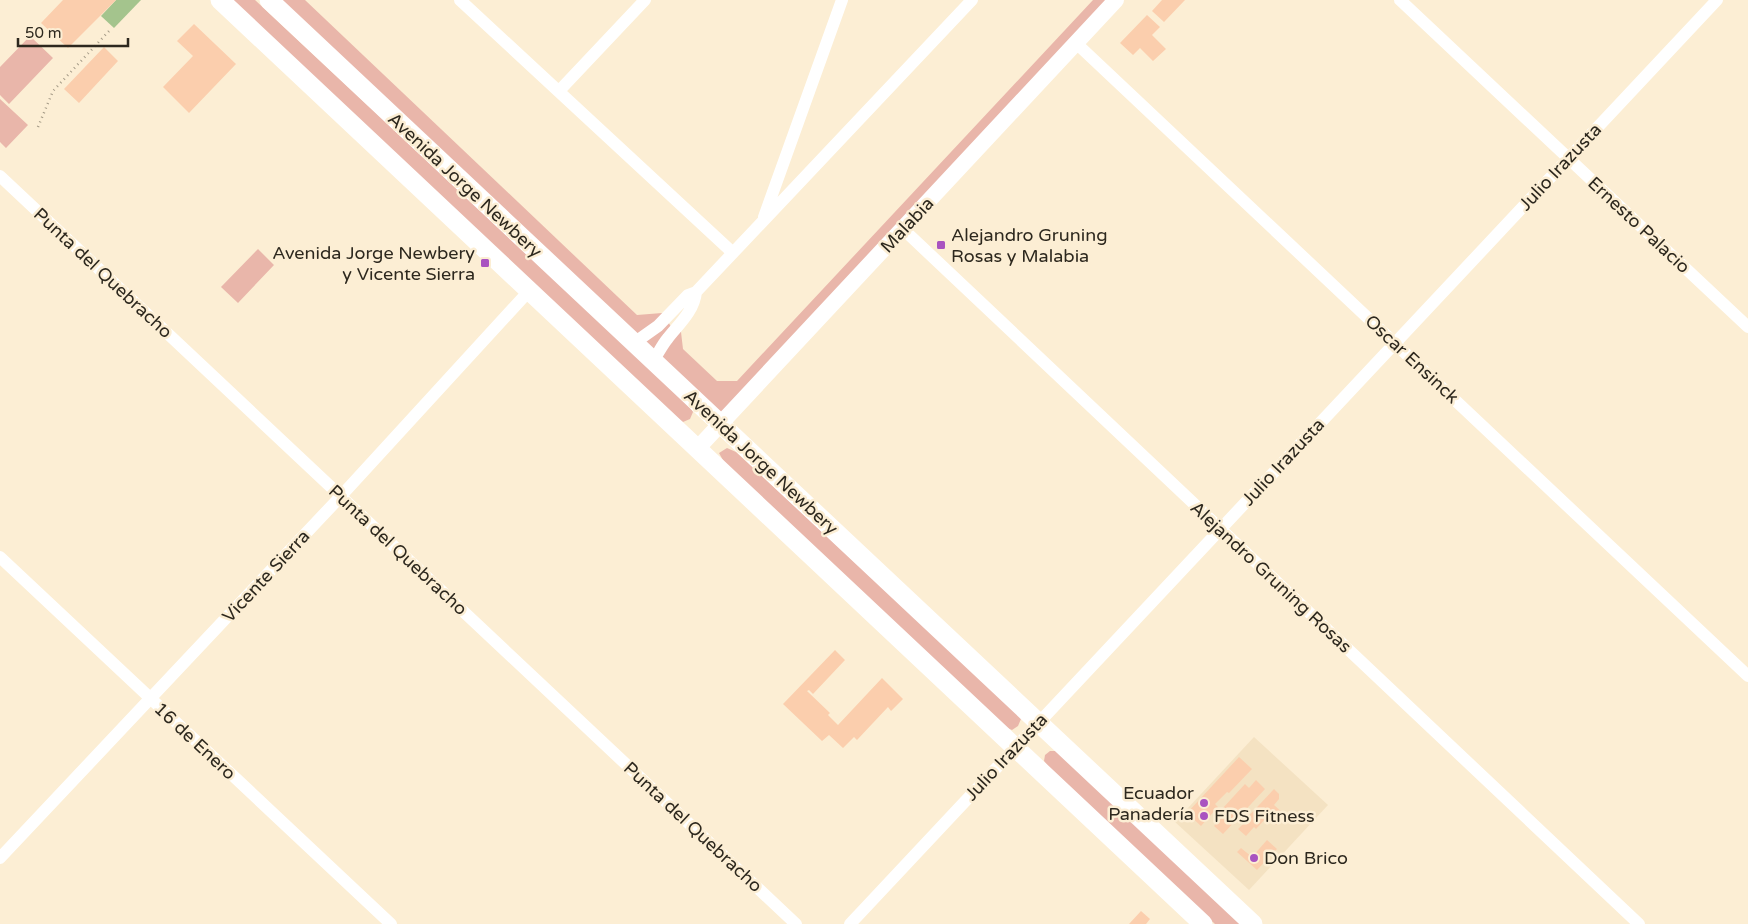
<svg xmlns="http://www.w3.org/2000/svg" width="1748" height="924" viewBox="0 0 1748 924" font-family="'Varela Round',sans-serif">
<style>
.built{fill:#f4e2c2}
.green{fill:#e9b6aa}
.water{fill:#a4c48d}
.building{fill:#fbcead}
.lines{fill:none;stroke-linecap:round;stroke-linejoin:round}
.path{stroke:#a59b87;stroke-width:2.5;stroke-dasharray:1 4;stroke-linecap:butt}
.minor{stroke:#fff;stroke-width:12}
.tertiary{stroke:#fff;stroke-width:16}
.secondary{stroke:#fff;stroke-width:19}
.poi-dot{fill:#a953c0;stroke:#fceed4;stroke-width:2}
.labels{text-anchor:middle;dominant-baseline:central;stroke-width:5;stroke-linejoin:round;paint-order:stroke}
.street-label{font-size:18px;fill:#2d281e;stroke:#fceed4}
.poi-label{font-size:18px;fill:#2d281e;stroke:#fceed4;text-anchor:start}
</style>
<rect width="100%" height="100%" fill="#fceed4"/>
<path class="built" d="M1254,737L1328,805L1249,890L1175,822Z"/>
<path class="green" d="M232,0H255L690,407L693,412L690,419L683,422L676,417Z
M269,0H305L637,315L662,313L672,328L675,326L681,332L683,349L717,381H737L1093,0H1116L720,425Z
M30,36L53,58L9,104L0,95V67Z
M0,99L28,125L6,148L0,142Z
M258,249L274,265L238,303L221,287Z
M727,448L736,452L1019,715L1021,719L1018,726L1012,730L1007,728L724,462L719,453Z
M1050,751H1057L1241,924H1215L1049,767L1044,761L1045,755Z"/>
<path class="water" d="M116,0H141L114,28L101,16Z"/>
<path class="building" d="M63,0H116L68,48L41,23Z
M1162,0H1185L1164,22L1152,11Z
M1147,15L1160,27L1152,35L1166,49L1153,61L1140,48L1133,55L1120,43Z
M194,24L236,64L189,113L163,87L193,56L177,41Z
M104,47L118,61L79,103L64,89Z
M835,650L845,660L813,694L809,690L807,691L830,713L828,715L838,725L882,678L903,699L891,711L888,707L857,740L854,737L843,748L829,735L822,741L783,704Z
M1239,757L1252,769L1229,793L1227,792L1215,804L1218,807L1201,826L1187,813Z
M1256,780L1265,789L1223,834L1214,826L1226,813L1222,809L1245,784L1249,788Z
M1274,789L1279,794V799L1274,805L1285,815L1276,825L1267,817L1256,829L1254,827L1246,836L1238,829L1244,823L1243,822Z
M1267,840L1277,849L1257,870L1237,852L1241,848L1252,857Z
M1141,911L1150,919L1146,924H1129Z"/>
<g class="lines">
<path class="path" d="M38,127L53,91L109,31"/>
<path class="minor" d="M460,0L733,253
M1400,0L1748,327
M1076,43L1748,676
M559,91L645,0
M0,176L796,924
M764,217L842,0
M903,229L1639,924
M634,343L658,326L688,295L696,292L972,0
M653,361C658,354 662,345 668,338C679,324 694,311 696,292
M0,557L391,924
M0,858L341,496L529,291
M850,924L1717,0"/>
<path class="tertiary" d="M697,449L1116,0"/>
<path class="secondary" d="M220,0L1203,924
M269,0L1253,924"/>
</g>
<g class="poi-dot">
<rect x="936" y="240" width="10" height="10" rx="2.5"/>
<rect x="480" y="258" width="10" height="10" rx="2.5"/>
<circle cx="1204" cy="803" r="5"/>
<circle cx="1204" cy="816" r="5"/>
<circle cx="1254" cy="858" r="5"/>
</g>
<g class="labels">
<g class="street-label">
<text transform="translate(1560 167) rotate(-47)">Julio Irazusta</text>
<text transform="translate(465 185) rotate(43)">Avenida Jorge Newbery</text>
<text transform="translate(907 225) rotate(-47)">Malabia</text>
<text transform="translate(1639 225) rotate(43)">Ernesto Palacio</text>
<text transform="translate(103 273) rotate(43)">Punta del Quebracho</text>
<text transform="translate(1412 359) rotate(43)">Oscar Ensinck</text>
<text transform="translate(761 462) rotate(43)">Avenida Jorge Newbery</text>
<text transform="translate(1283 462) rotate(-47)">Julio Irazusta</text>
<text transform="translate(398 550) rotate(43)">Punta del Quebracho</text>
<text transform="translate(266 576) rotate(-47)">Vicente Sierra</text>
<text transform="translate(1271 577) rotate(43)">Alejandro Gruning Rosas</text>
<text transform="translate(195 741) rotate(43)">16 de Enero</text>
<text transform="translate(1006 757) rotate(-47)">Julio Irazusta</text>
<text transform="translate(693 827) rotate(43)">Punta del Quebracho</text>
</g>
<g class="poi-label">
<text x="951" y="235">Alejandro Gruning<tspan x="951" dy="21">Rosas y Malabia</tspan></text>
<text x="475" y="253" text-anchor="end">Avenida Jorge Newbery<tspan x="475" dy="21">y Vicente Sierra</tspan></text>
<text x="1194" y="793" text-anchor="end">Ecuador<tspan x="1194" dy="21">Panadería</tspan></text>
<text x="1214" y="816">FDS Fitness</text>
<text x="1264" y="858">Don Brico</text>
</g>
</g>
<path d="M18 38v8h110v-8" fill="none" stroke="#2d281e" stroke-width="2.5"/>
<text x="25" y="38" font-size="15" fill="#2d281e" stroke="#fceed4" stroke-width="4" paint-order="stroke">50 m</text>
</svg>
